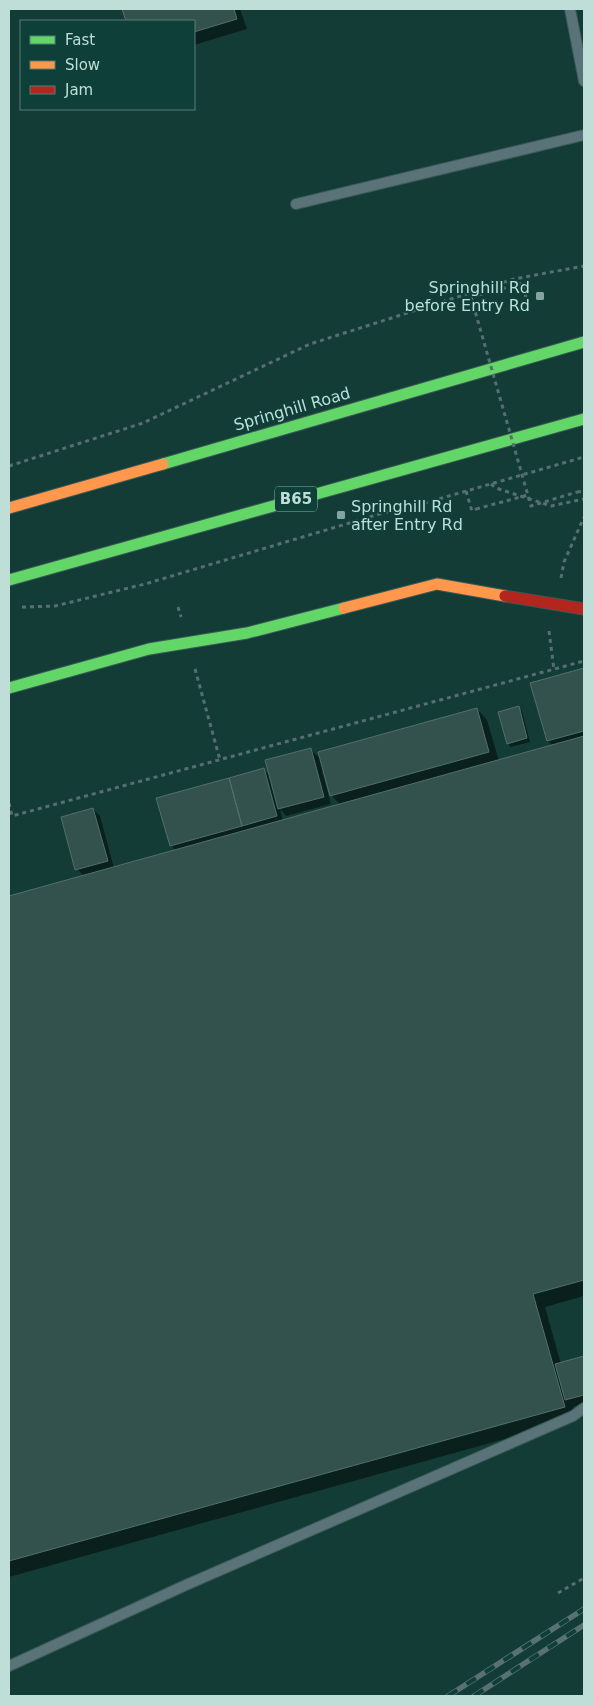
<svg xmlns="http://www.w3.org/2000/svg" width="593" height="1705" viewBox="0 0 593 1705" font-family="'DejaVu Sans',sans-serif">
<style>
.shadow{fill:#0007;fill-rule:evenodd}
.building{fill:#33524d;stroke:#52706b}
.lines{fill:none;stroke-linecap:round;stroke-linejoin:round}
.lane-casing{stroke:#395955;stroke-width:12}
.fast-casing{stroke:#395955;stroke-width:13}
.slow-casing{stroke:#395955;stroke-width:13}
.jam-casing{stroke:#395955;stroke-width:13}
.path{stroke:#576f72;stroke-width:3;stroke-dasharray:4 4;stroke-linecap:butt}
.lane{stroke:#5a7378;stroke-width:10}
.fast{stroke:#63d668;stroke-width:11}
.slow{stroke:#ff974d;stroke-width:11}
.jam{stroke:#b3261e;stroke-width:11}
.rail-casing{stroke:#587273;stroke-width:5.5}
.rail{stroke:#0e4039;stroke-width:4;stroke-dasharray:11;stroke-linecap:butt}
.path-bridge{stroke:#576f72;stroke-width:3;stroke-dasharray:4 4;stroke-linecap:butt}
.poi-dot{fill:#83a59f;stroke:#0e4039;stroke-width:2}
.labels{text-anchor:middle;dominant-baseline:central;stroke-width:4;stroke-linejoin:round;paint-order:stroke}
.shield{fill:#0e4039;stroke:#8aafa8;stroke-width:1}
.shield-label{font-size:15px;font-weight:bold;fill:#bfded7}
.poi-label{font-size:16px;fill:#bfded7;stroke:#0e4039;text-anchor:end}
.street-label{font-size:16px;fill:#bfded7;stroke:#0e4039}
</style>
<rect width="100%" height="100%" fill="#143c37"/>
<path class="shadow" d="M240,9L247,29L194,45V21H127L123,10Z
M584,669V1296L545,1307L561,1364L584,1358V1403L573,1407L576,1419L9,1577V897L84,876L77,869L93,809L100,816L114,868L176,851L171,845L263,769L270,776L310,749L321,759L477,709L487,720L499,761L553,746L548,741L532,684ZM324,770L331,795L341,805L283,821L280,809L286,816L331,804L322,771Z
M518,708L522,711L530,742L511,747L508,744Z"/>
<path class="building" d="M122,9H234L237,19L194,32V21H126Z
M584,668V731L547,741L530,683Z
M519,706L527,738L507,744L498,712Z
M477,708L489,752L330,796L318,752Z
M584,736V1280L533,1294L565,1407L9,1561V896Z
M311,748L324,797L278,809L265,760Z
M264,768L277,816L242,826L229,778Z
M229,778L242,826L170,846L156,798Z
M93,808L108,861L75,870L61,817Z
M584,1356V1395L565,1400L555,1364Z"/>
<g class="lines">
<g class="lane-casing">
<path id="lane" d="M570,9L584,81
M296,204L584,135
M9,1666L186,1585L573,1416L584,1408"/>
</g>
<g class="fast-casing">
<path id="fast" d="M163,464L584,342
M9,580L584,419
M9,688L149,649L247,633L344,608"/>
</g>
<g class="slow-casing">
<path id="slow" d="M9,508L163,464
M344,608L437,584L505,596"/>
</g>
<g class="jam-casing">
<path id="jam" d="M505,596L584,609"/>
</g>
<path class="path" d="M471,297L523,283L528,307
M9,466L143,423L310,344L514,279L584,266
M491,484L496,488L551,506L584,499
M466,491L472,511L476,509
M577,492L584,491
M561,578L564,562L584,517
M22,607L55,606L145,584L383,513L411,507L584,457
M178,607L181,617
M549,631L554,670
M195,669L220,760
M9,803L12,816L584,661
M558,1593L584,1578"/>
<use href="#lane" class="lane"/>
<use href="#fast" class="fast"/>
<use href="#slow" class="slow"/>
<use href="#jam" class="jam"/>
<g class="rail-casing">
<path id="rail" d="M448,1696L584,1609
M474,1696L584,1625"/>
</g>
<use href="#rail" class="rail"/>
<path class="path-bridge" d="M471,297L531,506L577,492
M476,509L528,495"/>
</g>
<g class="poi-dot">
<rect x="535" y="291" width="10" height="10" rx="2.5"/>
<rect x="336" y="510" width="10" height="10" rx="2.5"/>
</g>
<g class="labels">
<rect class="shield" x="275" y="486.5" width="42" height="25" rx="4"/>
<g class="shield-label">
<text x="296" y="499">B65</text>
</g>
<g class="poi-label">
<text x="530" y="287">Springhill Rd<tspan x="530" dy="18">before Entry Rd</tspan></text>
<text x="351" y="506" text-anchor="start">Springhill Rd<tspan x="351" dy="18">after Entry Rd</tspan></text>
</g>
<g class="street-label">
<text transform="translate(292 409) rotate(-16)">Springhill Road</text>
</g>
</g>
<rect width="593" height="1705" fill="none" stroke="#bfded7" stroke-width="20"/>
<rect x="20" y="20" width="175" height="90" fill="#0e4039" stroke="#557f78"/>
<rect x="30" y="36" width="25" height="8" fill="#63d668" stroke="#557f78"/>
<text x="65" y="45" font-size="15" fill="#bfded7">Fast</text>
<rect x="30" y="61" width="25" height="8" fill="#ff974d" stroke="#557f78"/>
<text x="65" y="70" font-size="15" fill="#bfded7">Slow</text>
<rect x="30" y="86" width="25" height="8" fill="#b3261e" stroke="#557f78"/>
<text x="65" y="95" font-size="15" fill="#bfded7">Jam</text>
</svg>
